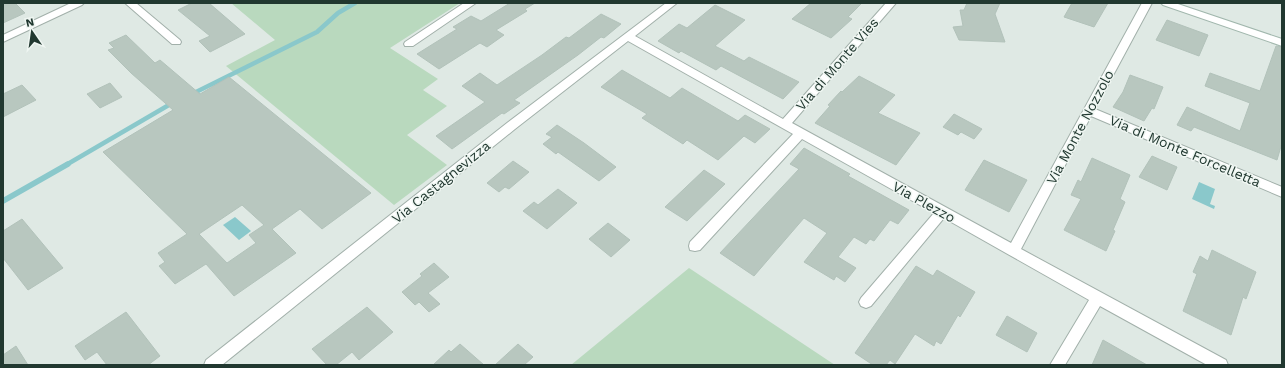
<svg xmlns="http://www.w3.org/2000/svg" width="1285" height="368" viewBox="0 0 1285 368" font-family="'Work Sans',sans-serif">
<style>
.green{fill:#b9d9be}
.water{fill:#8ac8cb}
.lines{fill:none;stroke-linecap:round;stroke-linejoin:round}
.stream-far1{stroke:#8ac8cb;stroke-width:4.5}
.stream{stroke:#8ac8cb;stroke-width:5.5}
.building{fill:#b8c7bf;stroke:#b2c2ba;fill-rule:evenodd}
.street-casing{stroke:#a2b0aa;stroke-width:2}
.secondary-casing{stroke:#a1b7ad;stroke-width:2}
.street{fill:#fff;fill-rule:evenodd}
.secondary{fill:#fff;fill-rule:evenodd}
.labels{text-anchor:middle;dominant-baseline:central;stroke-width:3;stroke-linejoin:round;paint-order:stroke}
.street-label{font-size:14px;fill:#213830;stroke:#eff6f2}
</style>
<rect width="100%" height="100%" fill="#dfe9e4"/>
<path class="green" d="M231,3H460L390,48L438,79L423,90L447,106L407,135L447,165L394,205L226,66L275,40Z
M689,268L835,365H571Z"/>
<path class="water" d="M1199,182L1215,189L1210,204L1215,206L1214,209L1192,199Z
M235,217L251,231L239,240L223,225Z"/>
<g class="lines">
<path class="stream-far1" d="M192,94L317,32L338,13L355,3
M66,165L174,102"/>
<path class="stream" d="M3,201L68,164"/>
</g>
<path class="building" d="M3,3H15L25,13L3,23Z
M192,3H209L245,34L210,52L199,41L210,36L178,10Z
M510,3H535L525,9L527,11L496,30L504,35L487,47L480,43L439,69L417,54L457,29L453,27L471,16L481,21Z
M811,3H862L848,17L852,19L831,38L792,19Z
M967,3H1000L995,14L1005,42L959,40L953,27L963,26L960,10H964Z
M1072,3H1108L1094,27L1064,17Z
M715,5L745,20L715,46L744,61L749,57L799,82L783,99L721,66L716,70L681,51L679,53L658,41L679,24L687,28Z
M601,14L621,24L604,38L601,37L578,55L514,100L520,103L504,114L502,113L452,149L436,136L485,102L462,86L480,73L497,85L542,55L566,37L569,38Z
M1167,20L1208,35L1199,56L1156,40Z
M126,35L155,63L160,60L200,94L229,77L371,193L322,229L300,209L272,229L296,253L234,296L206,264L175,284L159,266L165,262L158,253L187,234L103,152L173,110L131,73L108,50L114,48L109,43ZM242,205L264,225L249,235L256,243L227,263L199,234Z
M1276,46L1282,47V143L1277,160L1194,127L1191,131L1177,125L1187,107L1240,131L1250,103L1205,86L1210,73L1260,91Z
M622,70L670,98L682,88L738,121L745,115L770,129L755,143L744,136L718,160L687,140L683,144L642,118L647,114L601,87Z
M1130,75L1163,87L1154,109L1152,108L1144,121L1113,107L1123,92Z
M859,76L895,95L878,113L920,133L896,165L815,123L830,106L828,105L841,91L842,92Z
M110,83L122,97L100,108L87,94Z
M22,85L36,100L3,117V94Z
M954,114L982,129L974,139L961,132L958,135L943,127Z
M557,125L584,143L616,167L599,181L558,152L556,154L543,144L552,137L546,134Z
M804,148L850,174L848,176L909,210L898,224L890,220L874,241L870,239L866,244L854,237L838,257L856,268L845,282L836,276L834,280L804,262L827,233L804,218L754,276L720,253L799,169L790,164Z
M1152,156L1177,167L1167,190L1139,177Z
M1092,158L1130,175L1120,199L1125,202L1113,230L1115,231L1106,251L1064,230L1081,199L1071,195L1078,180L1081,182Z
M984,160L1027,180L1009,212L965,190Z
M513,161L529,172L509,189L505,187L499,192L487,183Z
M704,170L725,184L687,221L665,207Z
M558,189L577,203L547,229L523,211L534,202L538,205Z
M22,219L63,268L28,290L3,258V231Z
M608,223L630,240L611,257L589,239Z
M1212,250L1256,272L1246,299L1243,297L1231,335L1183,311L1197,274L1193,272L1200,256L1208,261Z
M434,263L449,277L428,293L440,304L429,312L419,302L415,305L402,292L422,276L420,274Z
M916,266L933,276L937,270L975,292L960,317L958,315L941,344L936,341L934,346L915,334L895,364L890,360L886,365H873L855,353Z
M367,307L393,332L359,360L352,352L336,365H327L312,349Z
M126,312L160,356L148,365H107L97,352L85,360L75,346Z
M1007,316L1037,333L1027,352L996,335Z
M1103,340L1147,365H1092Z
M460,344L484,365H433L449,350L451,352Z
M518,344L533,357L524,365H495Z
M16,346L28,365H3V355Z"/>
<g class="lines">
<g class="street-casing">
<path id="street" d="M71,3H84L82,5L3,42V35Z
M125,3H136L180,40L181,42L180,44H172Z
M464,3H476L413,46H405L404,44L405,42Z
M666,3H677L635,36L783,119L886,3H896L792,123L1011,243L1142,3H1152L1095,109L1282,187V197L1091,116L1021,249L1226,360L1228,365H1207L1100,306L1065,365H1050L1089,300L944,218L871,306L866,308L861,306L859,302L861,298L934,213L802,139L700,250L695,251L690,250L689,246L690,242L793,134L628,41L515,129L222,365H204L206,360L507,123Z"/>
</g>
<g class="secondary-casing">
<path id="secondary" d="M1161,3H1175L1282,39V46L1163,5Z"/>
</g>
<use href="#street" class="street"/>
<use href="#secondary" class="secondary"/>
</g>
<g class="labels">
<g class="street-label">
<text transform="translate(837 64) rotate(-49)">Via di Monte Vies</text>
<text transform="translate(1080 127) rotate(-62)">Via Monte Nozzolo</text>
<text transform="translate(1185 151) rotate(23)">Via di Monte Forcelletta</text>
<text transform="translate(441 182) rotate(-39)">Via Castagnevizza</text>
<text transform="translate(924 202) rotate(29)">Via Plezzo</text>
</g>
</g>
<rect width="1285" height="368" fill="none" stroke="#213830" stroke-width="8"/>
<g transform="translate(32 32) rotate(347)" stroke="#eff6f2" stroke-width="3" paint-order="stroke">
<path d="M0-3L7 15L0 10L-7 15Z" fill="#213830"/>
<text y="-6" font-size="11" font-weight="bold" text-anchor="middle" fill="#213830">N</text>
</g>
</svg>
